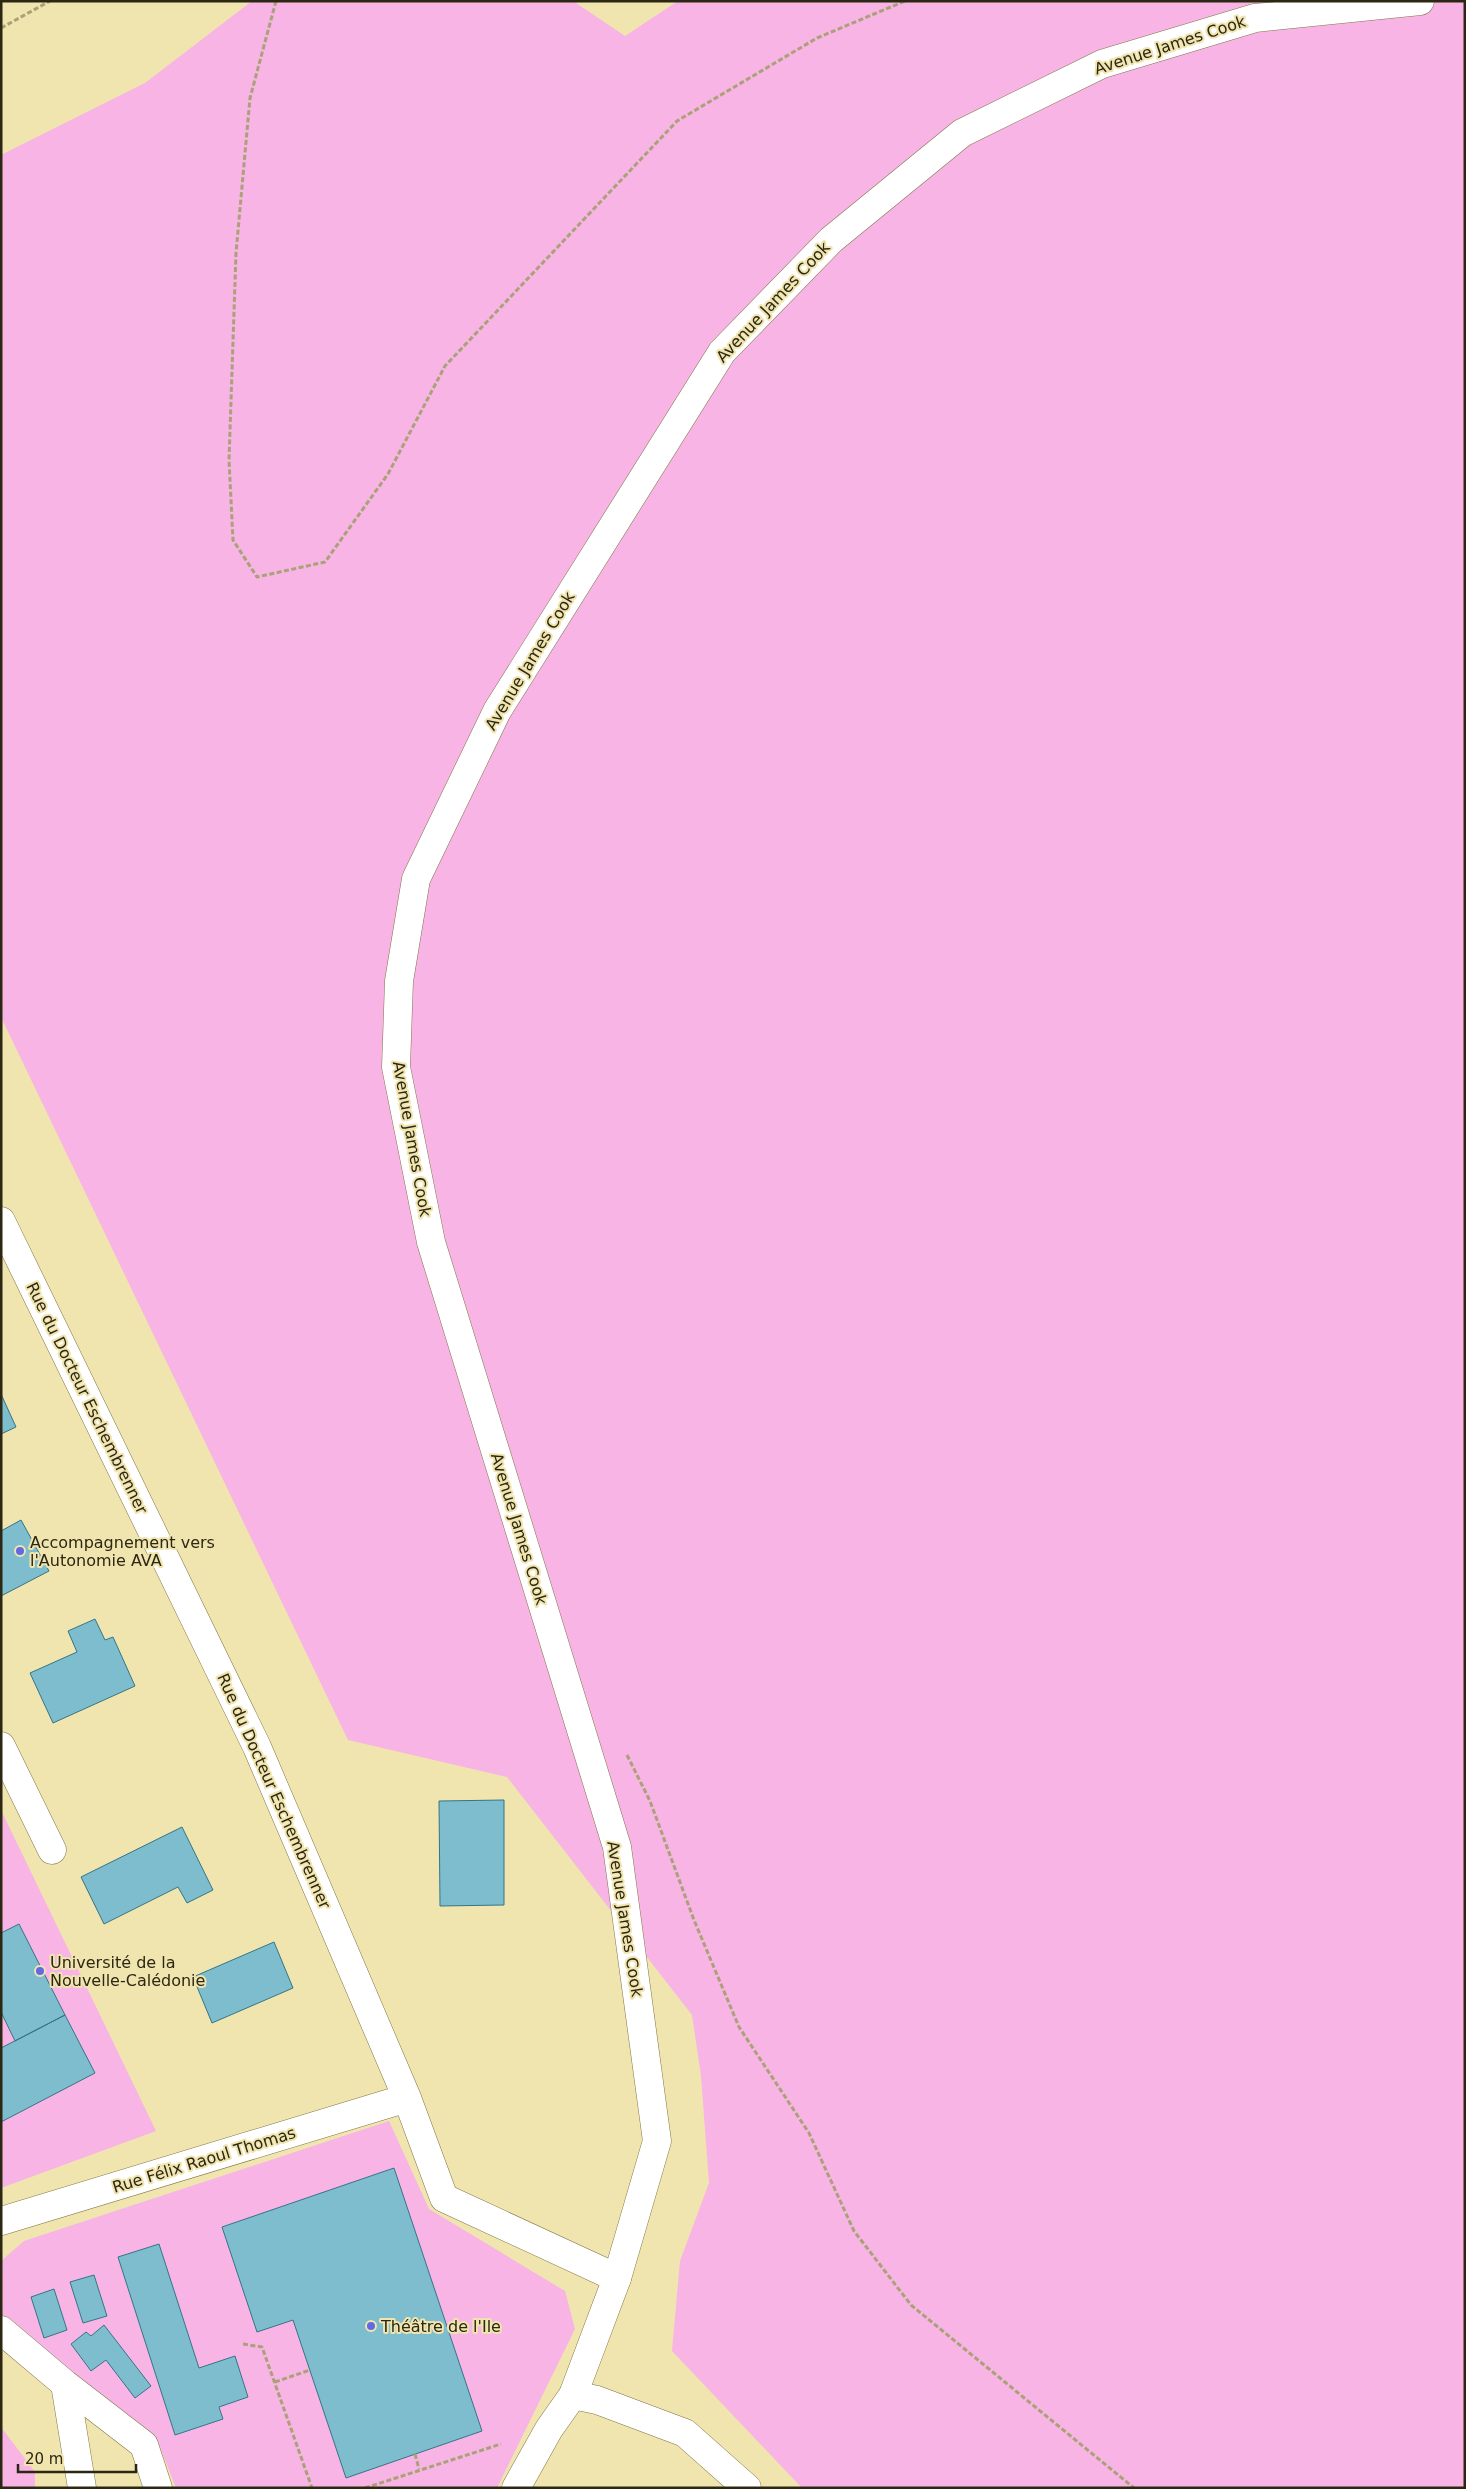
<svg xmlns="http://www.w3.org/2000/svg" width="1466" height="2489" viewBox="0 0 1466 2489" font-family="'DejaVu Sans',sans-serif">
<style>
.green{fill:#f7b4e5}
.building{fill:#7dbdce;stroke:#357585}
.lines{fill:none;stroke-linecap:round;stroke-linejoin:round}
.minor-casing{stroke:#827645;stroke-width:29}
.major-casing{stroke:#827645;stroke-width:29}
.path{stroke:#aaa177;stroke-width:3;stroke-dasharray:5 2.5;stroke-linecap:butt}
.minor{stroke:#fff;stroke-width:28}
.major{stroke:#fff;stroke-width:28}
.poi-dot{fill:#6369e2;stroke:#f0e4af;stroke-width:2}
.labels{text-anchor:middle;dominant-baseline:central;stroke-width:4;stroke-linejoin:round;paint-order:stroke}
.street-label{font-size:16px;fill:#2c2713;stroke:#f0e4af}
.poi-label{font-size:16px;fill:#2c2713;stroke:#f0e4af;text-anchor:start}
</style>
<rect width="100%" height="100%" fill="#f0e4af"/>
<path class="green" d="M252,1H573L625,36L678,1H1465V2488H802L672,2351L680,2261L709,2183L701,2076L692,2015L507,1777L348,1740L1,1017V155L145,83Z
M1,1810L156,2131L1,2188Z
M389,2121L429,2209L565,2291L575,2329L497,2488H176L157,2440L1,2315V2261L24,2241Z
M1,2427L35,2472V2488H1Z"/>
<path class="building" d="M1,1394L16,1427L1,1434Z
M21,1520L49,1571L1,1596V1531Z
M95,1619L105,1640L113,1637L135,1686L53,1723L30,1673L77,1652L68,1631Z
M504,1800V1905L440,1906L439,1801Z
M182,1827L213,1890L187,1903L178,1887L104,1924L81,1877Z
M19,1924L65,2015L15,2041L1,2012V1933Z
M274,1942L293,1988L212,2023L193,1977Z
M65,2015L95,2073L1,2122V2048Z
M394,2168L482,2431L346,2478L293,2320L257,2332L222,2227Z
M159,2244L199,2368L235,2356L248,2397L219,2407L223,2419L175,2435L118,2257Z
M94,2275L107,2316L83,2323L70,2282Z
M54,2289L67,2330L44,2338L31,2297Z
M104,2325L151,2386L135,2398L106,2360L91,2371L71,2344L86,2332L91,2336Z"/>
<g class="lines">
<g class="minor-casing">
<path id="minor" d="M1,1221L257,1747L407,2098L444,2198L617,2278
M1,1746L52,1850
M1,2221L407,2098
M1,2330L65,2384L144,2445L158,2488
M65,2384L82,2488
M573,2395L597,2400L685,2433L747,2488"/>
</g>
<g class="major-casing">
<path id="major" d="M516,2488L549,2429L573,2395L617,2278L657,2141L617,1847L431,1242L396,1067L399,981L416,879L497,711L722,352L831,240L962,133L1102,64L1255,18L1420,1"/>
</g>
<path class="path" d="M276,1L250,98L236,253L229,460L233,540L257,577L325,562L388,474L445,366L677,121L817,38L905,1
M1,28L50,1
M627,1755L650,1801L694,1920L739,2027L809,2133L854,2231L911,2305L1134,2488
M243,2344L262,2347L312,2488
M275,2382L310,2370
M415,2454L419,2469
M365,2488L501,2444"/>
<use href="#minor" class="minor"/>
<use href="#major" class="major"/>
</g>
<g class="poi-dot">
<circle cx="20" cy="1551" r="5"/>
<circle cx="40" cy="1971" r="5"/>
<circle cx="371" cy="2326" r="5"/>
</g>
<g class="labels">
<g class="street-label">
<text transform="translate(1170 45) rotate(-18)">Avenue James Cook</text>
<text transform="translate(773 302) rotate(-47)">Avenue James Cook</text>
<text transform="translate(530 661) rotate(-59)">Avenue James Cook</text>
<text transform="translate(412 1139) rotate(80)">Avenue James Cook</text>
<text transform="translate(87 1398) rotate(64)">Rue du Docteur Eschembrenner</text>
<text transform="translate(519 1529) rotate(73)">Avenue James Cook</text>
<text transform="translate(274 1791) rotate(66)">Rue du Docteur Eschembrenner</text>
<text transform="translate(625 1919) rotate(81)">Avenue James Cook</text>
<text transform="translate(204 2160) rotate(-17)">Rue Félix Raoul Thomas</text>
</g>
<g class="poi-label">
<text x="30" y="1542">Accompagnement vers<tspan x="30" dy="18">l'Autonomie AVA</tspan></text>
<text x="50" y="1962">Université de la<tspan x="50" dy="18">Nouvelle-Calédonie</tspan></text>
<text x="381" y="2326">Théâtre de l'Ile</text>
</g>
</g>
<rect width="1466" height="2489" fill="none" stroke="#2c2713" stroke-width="5"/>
<path d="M18 2464v8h118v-8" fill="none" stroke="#2c2713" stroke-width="2.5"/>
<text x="25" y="2464" font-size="15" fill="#2c2713" stroke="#f0e4af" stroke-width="4" paint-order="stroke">20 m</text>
</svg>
